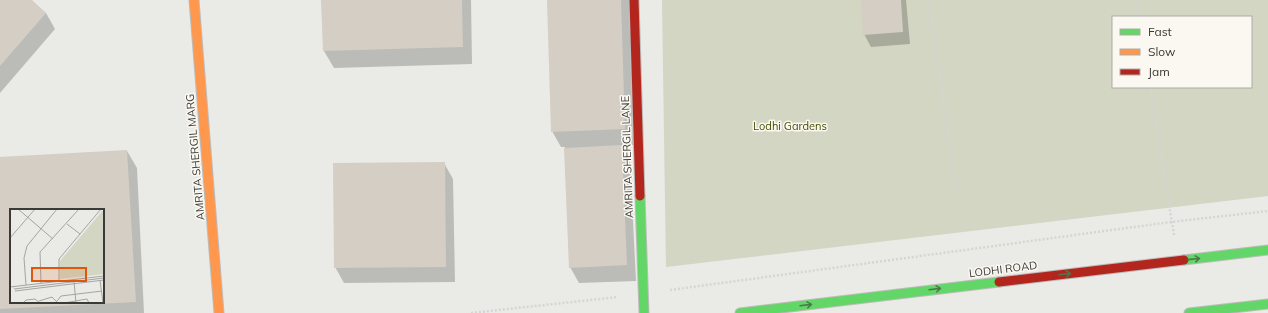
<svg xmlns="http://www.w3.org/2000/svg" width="1268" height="313" viewBox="0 0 1268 313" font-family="Mulish,sans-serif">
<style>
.green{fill:#d2d6c2;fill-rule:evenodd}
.shadow{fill:#0003;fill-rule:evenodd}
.building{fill:#d4cec4;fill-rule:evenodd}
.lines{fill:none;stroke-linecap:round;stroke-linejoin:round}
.fast-casing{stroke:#bdbcb9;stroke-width:11}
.slow-casing{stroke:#bdbcb9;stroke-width:11}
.jam-casing{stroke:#bdbcb9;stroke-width:11}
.path{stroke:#d5d5d4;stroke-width:2.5;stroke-dasharray:2 2;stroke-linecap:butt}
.fast{stroke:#63d668;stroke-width:9}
.slow{stroke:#ff974d;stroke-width:9}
.jam{stroke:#b3261e;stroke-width:9}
.oneway{stroke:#4b784b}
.labels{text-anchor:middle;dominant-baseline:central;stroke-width:3;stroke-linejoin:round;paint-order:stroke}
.park-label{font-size:11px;fill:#454f01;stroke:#faf8f1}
.street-label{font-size:11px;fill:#3b3a37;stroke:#faf8f1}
.inset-road{fill:none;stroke:#a4a4a0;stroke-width:1}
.view{fill:#df570e;fill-opacity:0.15;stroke:#df570e;stroke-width:2}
.inset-edge{fill:none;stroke:#3b3a37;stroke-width:2}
</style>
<rect width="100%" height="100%" fill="#eaeae6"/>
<path class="green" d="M662,0H1268V196L666,267ZM1113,17H1251V87H1113Z"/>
<path class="shadow" d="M0,0H30L46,13L55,29L0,93Z
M322,0H471L472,64L334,68L324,51Z
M548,0H629L633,145H621L630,162L636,281L579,283L570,267L565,147H561L552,131Z
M862,0H906L910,44L871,47L864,34Z
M127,151L137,168L144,313H0V158ZM11,210H103V302H11Z
M444,163L453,179L455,282L344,283L335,267Z"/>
<path class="building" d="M0,0H32L46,13L0,66Z
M321,0H462L463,47L323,51Z
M547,0H621L625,129L551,132Z
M861,0H901L903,32L863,35Z
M622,145L627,265L569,268L564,148Z
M127,150L136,302L0,309V157ZM11,210H103V302H11Z
M445,162L446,267L334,268L333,163Z"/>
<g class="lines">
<g class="fast-casing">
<path id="fast" d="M640,196L644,313
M1184,260L1268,250
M740,313L999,282
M1189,313L1268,304"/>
</g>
<g class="slow-casing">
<path id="slow" d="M194,0L219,313"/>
</g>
<g class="jam-casing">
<path id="jam" d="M634,0L640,196
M999,282L1184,260"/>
</g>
<path class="path" d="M929,0L956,189
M1136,0L1138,17
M1150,87L1174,235
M670,290L1171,222L1268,211
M471,313L618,297"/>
<use href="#fast" class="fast"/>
<use href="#slow" class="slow"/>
<use href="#jam" class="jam"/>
</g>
<defs><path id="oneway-shaft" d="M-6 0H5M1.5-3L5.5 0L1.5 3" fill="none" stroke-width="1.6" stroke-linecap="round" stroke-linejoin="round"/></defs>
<g class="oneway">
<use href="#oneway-shaft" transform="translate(1194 259) rotate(-6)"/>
<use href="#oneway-shaft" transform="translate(1065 274) rotate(-7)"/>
<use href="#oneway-shaft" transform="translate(935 289) rotate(-7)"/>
<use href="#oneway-shaft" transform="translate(806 305) rotate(-7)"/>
</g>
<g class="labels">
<g class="park-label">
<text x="790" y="126">Lodhi Gardens</text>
</g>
<g class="street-label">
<text transform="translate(195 157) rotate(-95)">AMRITA SHERGIL MARG</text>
<text transform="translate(627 157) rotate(-92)">AMRITA SHERGIL LANE</text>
<text transform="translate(1003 269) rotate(-7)">LODHI ROAD</text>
</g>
</g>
<g transform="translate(10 209)">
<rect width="94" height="94" fill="#eaeae6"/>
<path d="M94,0V65L50,70V52Z" fill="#d2d6c2"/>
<path class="inset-road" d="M8,0L43,30M57,15L70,25M0,29L25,0M90,71L93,94M49,72V50L91,0M64,73L66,94M31,74L30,43L69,0M16,76L14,49L17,37L47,0M0,78L94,67M4,80L94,69M5,82L94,71M29,92L42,88L48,94M47,92L51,87L92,82M13,94L16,91L25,90L30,94M54,94L77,90L79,94"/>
<path class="view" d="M22,59H76V72H22Z"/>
<rect width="94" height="94" class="inset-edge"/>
</g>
<rect x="1112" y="16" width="140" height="72" fill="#faf8f1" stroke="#aeaca7"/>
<rect x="1120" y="29" width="20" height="6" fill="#63d668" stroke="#aeaca7"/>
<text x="1148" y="36" font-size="12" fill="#3b3a37">Fast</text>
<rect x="1120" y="49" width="20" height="6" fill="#ff974d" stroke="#aeaca7"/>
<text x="1148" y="56" font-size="12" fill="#3b3a37">Slow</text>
<rect x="1120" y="69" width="20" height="6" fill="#b3261e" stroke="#aeaca7"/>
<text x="1148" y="76" font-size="12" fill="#3b3a37">Jam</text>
</svg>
